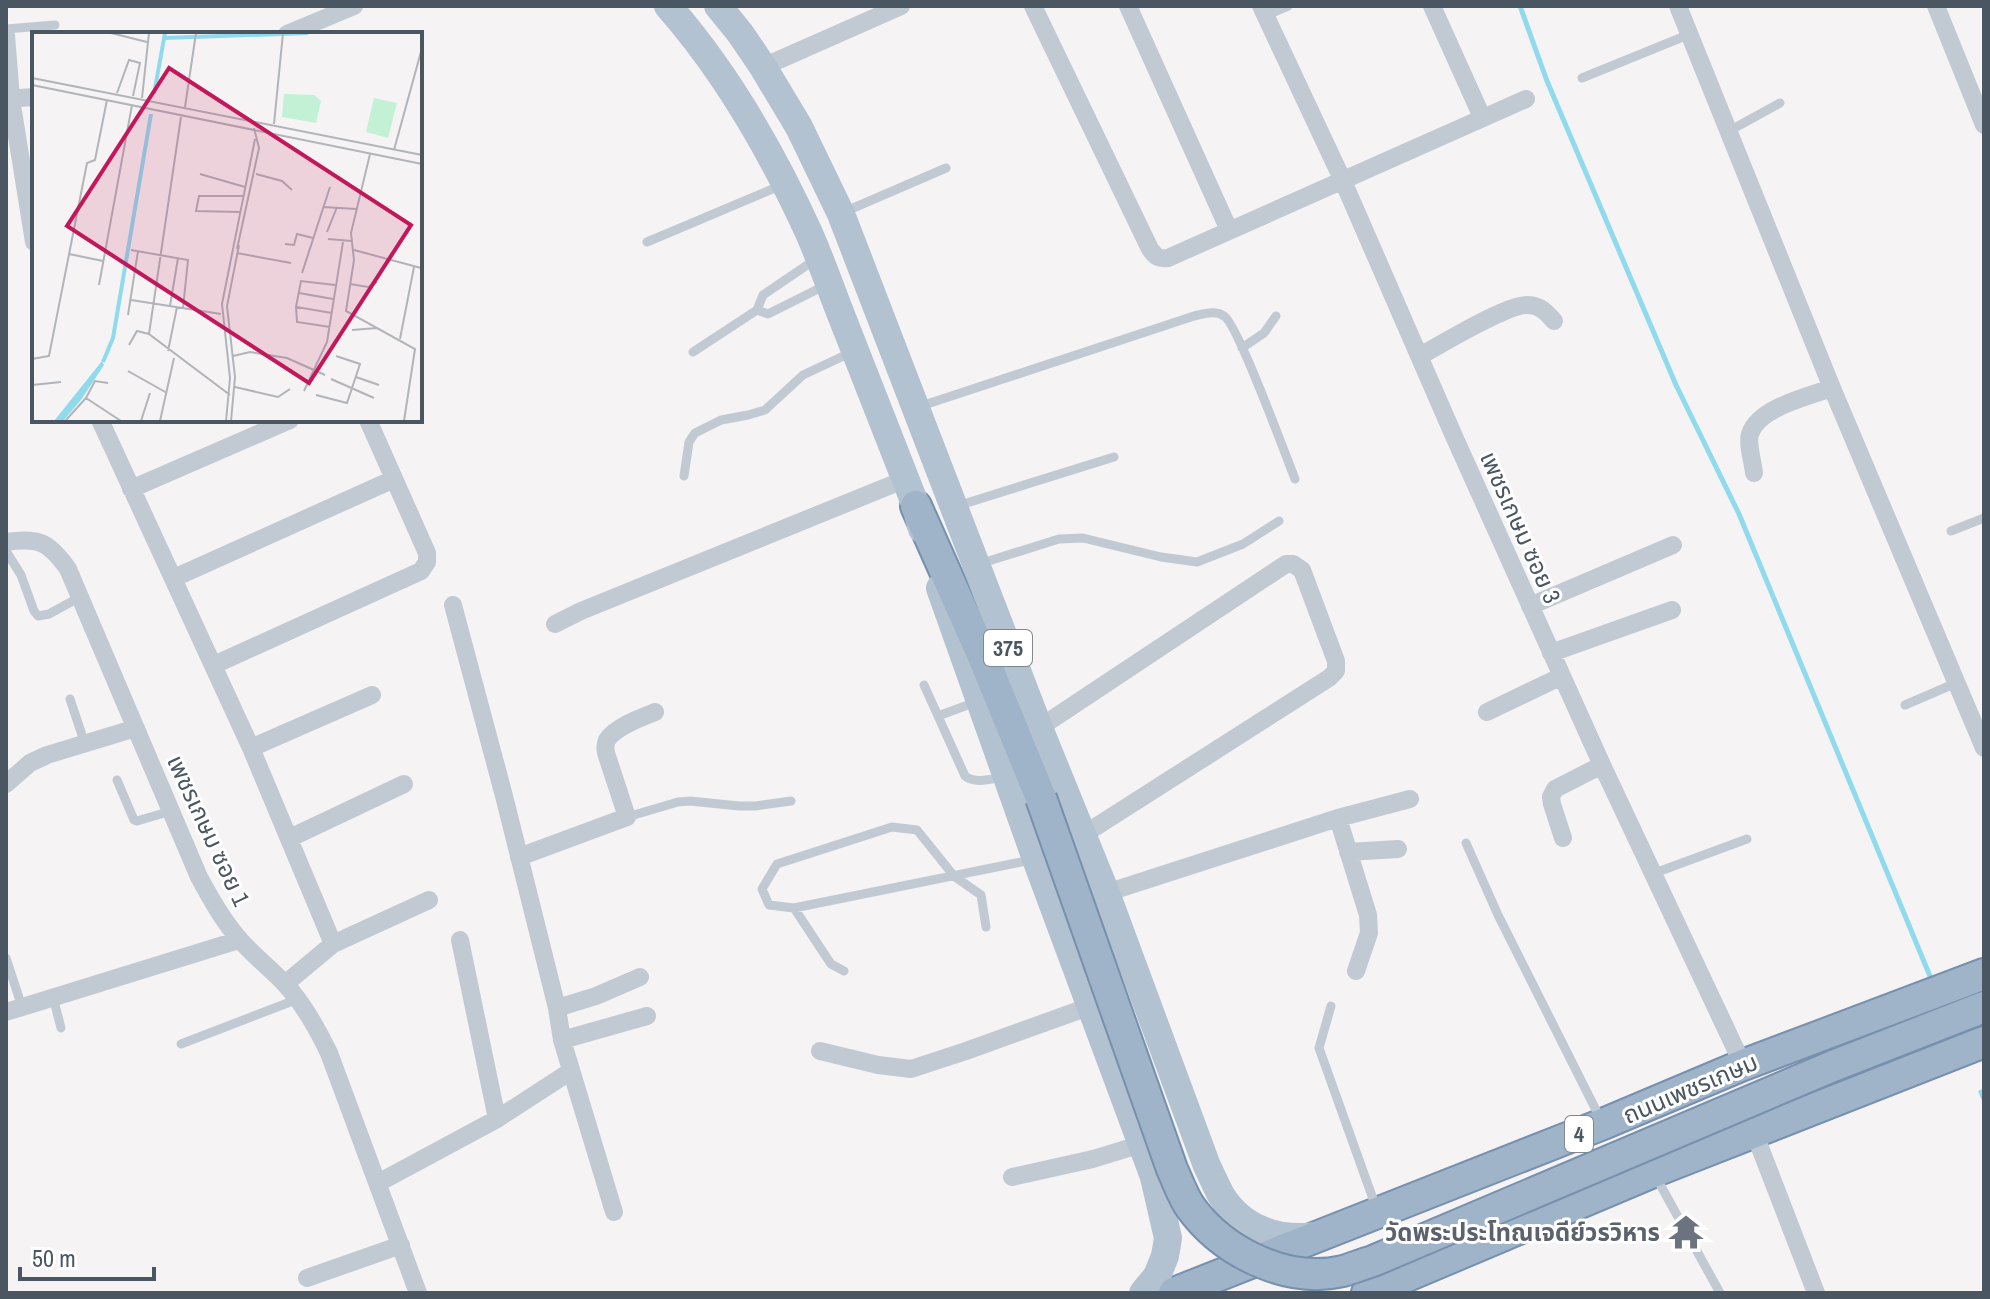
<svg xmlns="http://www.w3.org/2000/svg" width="1990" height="1299" viewBox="0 0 1990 1299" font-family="'Archivo Narrow','Noto Sans Thai',sans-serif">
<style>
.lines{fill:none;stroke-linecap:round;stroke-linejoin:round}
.stream{stroke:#90daee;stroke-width:5}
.trunk-casing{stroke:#7690ad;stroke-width:34}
.service{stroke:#c1cad2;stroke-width:9}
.minor{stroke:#c1cad2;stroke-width:18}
.primary{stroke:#b3c2d1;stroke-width:28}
.trunk{stroke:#9fb4c9;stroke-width:30}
.trunk-bridge-casing{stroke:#7690ad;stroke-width:34;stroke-linecap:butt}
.trunk-bridge{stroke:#9fb4c9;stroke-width:30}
.labels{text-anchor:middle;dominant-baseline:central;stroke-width:6;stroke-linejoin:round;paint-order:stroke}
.shield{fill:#fff;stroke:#808990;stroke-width:2}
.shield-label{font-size:22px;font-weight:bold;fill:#4a5661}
.street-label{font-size:24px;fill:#4a5661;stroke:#fff}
.worship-label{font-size:24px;font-weight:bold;fill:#5b616d;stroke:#fff;text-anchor:end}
.inset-river{fill:none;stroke:#90daee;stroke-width:4}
.inset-road{fill:none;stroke:#b1b4b9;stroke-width:2}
.view{fill:#c2185b;fill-opacity:0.15;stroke:#c2185b;stroke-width:4}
.inset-edge{fill:none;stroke:#4a5661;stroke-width:4}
</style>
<rect width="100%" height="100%" fill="#f5f3f3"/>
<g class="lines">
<path class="stream" d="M1520,6L1547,81L1676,385L1739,514L1932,981
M1981,1092L1984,1099"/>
<g class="trunk-casing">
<path id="trunk" d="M916,506L984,659L1041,798
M1833,1066L1984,1007
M1174,1293L1603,1124L1743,1065L1984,974
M1367,1293L1653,1172L1984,1042"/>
</g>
<path class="service" d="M1265,16L1288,6
M6,29L55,25
M1582,78L1690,34
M1729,131L1780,103
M844,212L946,168
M647,242L782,185
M757,310L768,314L826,285
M1242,348L1264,333L1276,316
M693,352L757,310L763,295L816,259
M918,407L1194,316C1204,314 1215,310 1224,316C1237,323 1286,456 1295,479
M684,476L689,442L695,433L721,420L748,415L765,410L803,375L852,352
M957,506L1114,457
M1951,531L1984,518
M6,551L21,575L34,611L38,616L49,614L80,597
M979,564L1059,539L1083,538L1161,557L1197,562L1243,544L1279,521
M924,685L938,716L976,702
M70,699L85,744
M1905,705L1956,683
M938,716L965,776C975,784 991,779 1003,777
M117,780L134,820L137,821L171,811
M627,817L678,802L690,801L739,806H755L791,801
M1466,843L1498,915L1601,1120
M1652,874L1747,839
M794,908L831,964L844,971
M986,927L981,895L954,876L917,830L892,827L777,864L762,889L769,905L794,908L1031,860
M6,958L22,1007
M53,997L61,1028
M1331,1006L1319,1048L1377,1210
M181,1044L298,999
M1656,1177L1720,1293"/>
<path class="minor" d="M1033,6L1150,249C1156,257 1158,259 1168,258L1526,99
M1128,6L1229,230
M1261,6L1343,181L1453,434L1602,765L1743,1065
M1432,6L1482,117
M1678,6L1832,388L1984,748
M1936,6L1984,125
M287,34L354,6
M6,35L11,99L34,242
M763,67L901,6
M6,99L34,97
M1420,356C1442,344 1507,304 1528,305C1540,305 1547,313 1554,321
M100,420L251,748L333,944
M1754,473C1753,462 1747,444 1750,434C1758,408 1809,396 1832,388
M131,489L290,420
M6,542C39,537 49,542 68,569L199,877C211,899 223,921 240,940C254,956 271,969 285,984C304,1004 317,1028 329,1053L418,1293
M174,578L394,479
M453,605L504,796L557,1008L562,1040L614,1212
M1530,606L1673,545
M555,624L581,611L906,479
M1551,653L1672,610
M214,665L421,571L427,562V553L368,420
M1487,712L1562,676
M1039,728L1286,564H1293L1302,570L1336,661V671L1329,678L1083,835
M251,748L372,695
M6,784L30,763L47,755L136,728
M1338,818L1368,915L1369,933L1356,971
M290,838L404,784
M1563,838L1552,804L1551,797L1555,789L1602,765
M1348,852L1398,849
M519,857L627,817L606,753C605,748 605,744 607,740C615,727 642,717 655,712
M1106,893L1338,818L1410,799
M460,940L497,1119
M285,984L333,944L429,900
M557,1008L596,996L640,977
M6,1012L239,940
M562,1040L647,1016
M820,1051L878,1065L911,1069L966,1051L1091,1006
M1754,1132L1816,1293
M1012,1177L1093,1159L1142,1144
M378,1183L497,1119L571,1071
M307,1278L401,1245"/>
<path class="primary" d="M668,6C727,73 772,152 809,233C823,265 834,298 847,330C870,388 893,447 916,506L922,529
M718,6L740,33L763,67L799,127L841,214L1039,728L1106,893L1207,1166C1212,1176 1216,1186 1221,1195C1241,1228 1277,1241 1314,1236
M940,588L1036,859L1154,1177L1168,1238L1165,1256L1157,1276L1143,1293"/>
<use href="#trunk" class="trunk"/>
<g class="trunk-bridge-casing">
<path id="trunk-bridge" d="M1041,798L1172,1169C1178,1182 1183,1197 1191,1208C1224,1253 1288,1284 1343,1271C1353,1268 1363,1264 1373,1261L1833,1066"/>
</g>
<use href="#trunk-bridge" class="trunk-bridge"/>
</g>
<defs>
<g id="temple-bare" transform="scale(2.76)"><path d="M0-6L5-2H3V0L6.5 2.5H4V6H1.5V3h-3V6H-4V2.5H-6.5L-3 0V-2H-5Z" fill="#6b7280" stroke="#fff" stroke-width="2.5" paint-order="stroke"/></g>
</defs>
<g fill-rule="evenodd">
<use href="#temple-bare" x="1686" y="1232"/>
</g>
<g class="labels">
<g class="shield">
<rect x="984" y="630" width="48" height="36" rx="6"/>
<rect x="1565" y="1116" width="28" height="36" rx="6"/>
</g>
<g class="shield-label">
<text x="1008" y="648">375</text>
<text x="1579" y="1134">4</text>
</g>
<g class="street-label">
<text transform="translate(1521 527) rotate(66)">เพชรเกษม ซอย 3</text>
<text transform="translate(209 830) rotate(65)">เพชรเกษม ซอย 1</text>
<text transform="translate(1690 1088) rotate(-23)">ถนนเพชรเกษม</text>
</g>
<g class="worship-label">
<text x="1660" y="1232">วัดพระประโทณเจดีย์วรวิหาร</text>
</g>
</g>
<g transform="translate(32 32)">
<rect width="390" height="390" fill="#f5f3f3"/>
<path d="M252,62L282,63L289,69L284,91L250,85ZM342,66L365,71L356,106L334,100Z" fill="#c3f1d5"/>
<path d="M70,329L72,333L49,368L31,389H22Z" fill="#90daee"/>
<path class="inset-river" d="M132,6L276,1M122,62L133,1M71,330L81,306L119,82"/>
<path class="inset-road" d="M79,1L115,10M0,46L390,123M0,53L390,132M85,61L97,28L108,31L101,64M110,66L117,1M153,75L164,1M149,85L117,302L198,363M242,92L251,1M362,118L390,16M338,122L319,201L322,228L314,279L383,317L372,389M168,142L213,155M224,142L250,149L260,158M292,175L324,177M208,180L164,179L167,164H211M295,200L305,175M296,207L320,209M253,212L262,213L265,202L281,206M205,217L227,116L222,96M99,218L156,228L151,276M322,218L389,236M205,221L259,231M37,222L71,229M270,241L298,155M318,252L336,255L345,250M67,253L100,73M267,261L301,267M99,268L189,282M138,274L146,226M264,275L265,290L298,295M300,281L264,275L269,249L303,253M96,283L106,219M320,298L345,296M368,307L382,235M97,313L105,299L117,302M136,319L145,275M201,324L218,320L255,326L293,343M0,327L17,324L55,131L63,128L75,68M96,339L135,361M324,345L347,353M299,347L342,366M76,351L63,349L54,366L89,389M0,353L29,350M203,355L246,365L258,357M272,359L295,310L311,210M284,363L315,371L328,332L304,324M33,389L54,366M109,389L118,361M128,389L142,326M194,389L198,346L190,272L223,107M199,389L203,345L195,274L207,213"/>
<path class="view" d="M137,36L379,193L277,351L35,194Z"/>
<rect width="390" height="390" class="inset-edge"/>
</g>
<rect width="1990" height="1299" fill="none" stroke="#4a5661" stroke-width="16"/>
<path d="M20 1267v12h134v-12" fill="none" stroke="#4a5661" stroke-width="4"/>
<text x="32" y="1267" font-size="24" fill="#4a5661" stroke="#ffffff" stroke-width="6" paint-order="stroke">50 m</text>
</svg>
